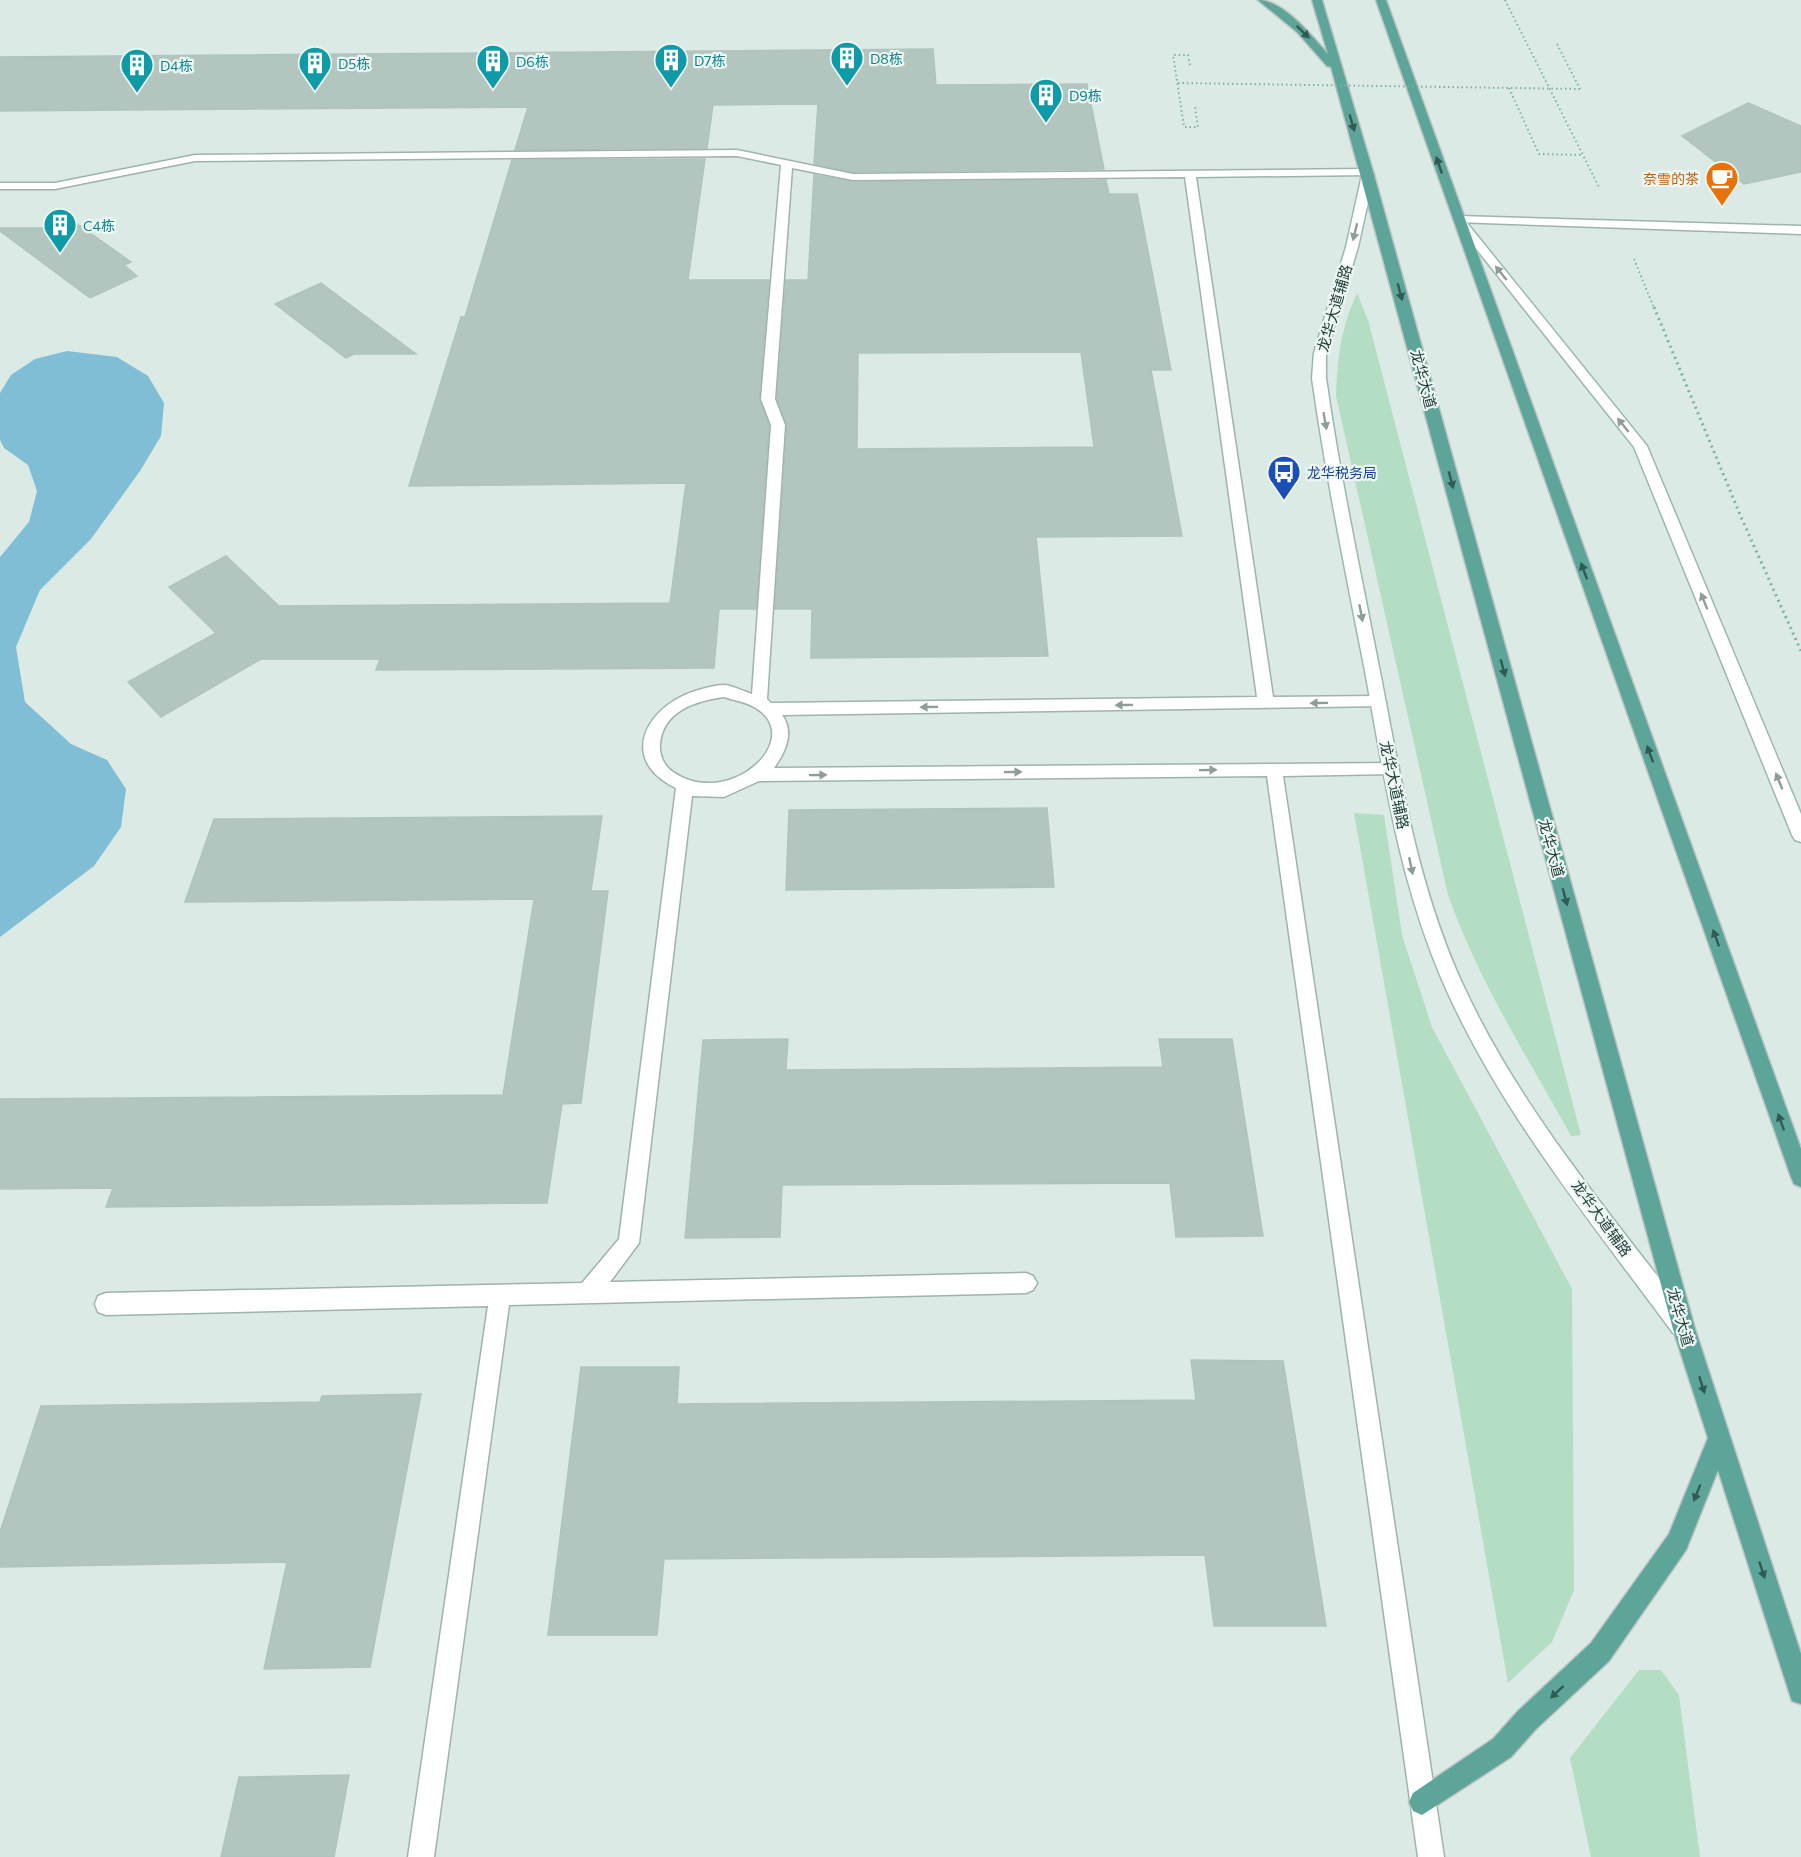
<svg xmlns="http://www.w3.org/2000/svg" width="1801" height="1857" viewBox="0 0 1801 1857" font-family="Commissioner,'Noto Sans SC',sans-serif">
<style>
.green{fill:#b3dec3}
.water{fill:#7fbed5}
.building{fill:#b2c5bf;stroke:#afc4be;stroke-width:1.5;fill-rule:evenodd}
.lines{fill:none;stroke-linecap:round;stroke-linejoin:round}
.street-casing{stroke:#9fb2ae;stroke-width:3}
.secondary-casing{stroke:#9bb7b0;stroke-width:3}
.primary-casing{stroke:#bbc4c3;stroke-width:3}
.path-far1{stroke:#7ab1a6;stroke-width:2;stroke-dasharray:1.5 3;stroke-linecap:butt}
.path{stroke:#7ab1a6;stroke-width:3;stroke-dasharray:2 4;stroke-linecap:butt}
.street{fill:#fff;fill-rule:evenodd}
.secondary{fill:#fff;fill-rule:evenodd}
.primary{fill:#5da499;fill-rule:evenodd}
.path-bridge{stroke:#7ab1a6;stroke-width:2;stroke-dasharray:1.5 3;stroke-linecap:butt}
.oneway{fill:#305a54}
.oneway2{fill:#8e9c9a}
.labels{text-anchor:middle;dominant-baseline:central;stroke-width:4.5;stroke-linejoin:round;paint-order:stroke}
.far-culture-label{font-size:14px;fill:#0d838f;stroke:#edf7f3;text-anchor:start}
.far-food-label{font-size:14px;fill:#c56008;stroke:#edf7f3;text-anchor:end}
.far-transit-label{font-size:14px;fill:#164399;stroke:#edf7f3;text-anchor:start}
.street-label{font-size:15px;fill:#1d3a36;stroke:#edf7f3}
</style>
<rect width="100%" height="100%" fill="#dceae6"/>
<path class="green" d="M1357,293L1368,320L1581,1135L1571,1136C1528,1058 1478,980 1448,895L1336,396C1338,355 1340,331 1357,293Z
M1354,813L1384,815L1402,935L1432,1027L1572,1289L1574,1590L1552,1642L1508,1683Z
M1639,1670H1661L1679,1695L1700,1857H1591L1570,1758Z"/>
<path class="water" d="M67,351L117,357L148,376L164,403L161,436L140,471L91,539L40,590L16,647L25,702L71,744L107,760L126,789L121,827L94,866L0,937V557L29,522L37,491L28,465L4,448L0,440V393L11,375L35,359Z"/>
<path class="building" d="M933,49L936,85L1087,84L1104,169L853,172L814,164L818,104L713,105L707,148L515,150L528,107L0,111V57Z
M1748,103L1801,126V172L1744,184L1682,136Z
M705,159L688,280H769L759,399L769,425L756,609H719L714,668L376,670L380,659H261L161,717L128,682L216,633L169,587L226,556L279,606L670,603L686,483L409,486L461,317H465L512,160Z
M814,175L853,182L1106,180L1109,194H1137L1171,370H1151L1182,536L1036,537L1048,656L811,658L812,609H775L787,425L777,399L786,280H808ZM1081,352L1094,447L857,449L858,353Z
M79,225L131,262L124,265L137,276L90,298L0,231V228H71Z
M321,283L416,354H354L346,358L275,304Z
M1047,808L1054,887L786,890L789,810Z
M602,816L591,891H608L581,1103L562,1104L547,1203L106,1207L113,1188L0,1189V1099L503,1095L534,899L185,902L214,819Z
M788,1039L786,1070L1163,1067L1159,1039H1232L1263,1236L1176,1237L1170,1183L782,1185L780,1237L685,1238L703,1040Z
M1191,1360L1283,1361L1326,1626H1214L1205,1555L664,1559L657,1635H548L581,1367H679L677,1404L1196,1400Z
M421,1394L370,1667L264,1669L287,1562L0,1567V1532L41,1406L320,1402L322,1396Z
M349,1775L334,1857H221L239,1777Z"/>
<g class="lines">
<g class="street-casing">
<path id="street" d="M737,150L853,174L1367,169L1373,172L1367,175L1196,177L1273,697L1378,696L1386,702L1384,706L782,715C795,732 785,753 774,768L1397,763L1399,768L1391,774L1283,776L1444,1857H1418L1267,776L759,781L724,797L692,796L639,1243L610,1282L1026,1273L1033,1276L1037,1283L1033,1290L1026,1293L509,1305L434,1857H408L488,1306L106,1315L98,1312L95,1304L98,1296L106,1293L582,1283L619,1239L676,788C615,759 648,702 702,689C709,687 718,685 725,685C733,686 743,691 752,694L771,425L761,399L781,165L737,156L195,161L55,189H0V183H55L195,155ZM792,168L853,180L1185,177L1257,697L771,703L767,699L785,425L775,399ZM724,697C733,700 746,702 754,707C808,737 730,811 673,772C664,766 659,755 660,744C663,711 695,701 724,697Z
M1459,216L1801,226V234L1455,222V218Z"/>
</g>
<g class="secondary-casing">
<path id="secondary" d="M1368,172L1374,175L1358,247L1326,353V378C1340,477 1361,574 1380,672C1401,779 1417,885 1463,985C1519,1107 1609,1212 1689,1317L1692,1325L1689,1333L1681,1336L1673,1333C1592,1223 1502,1114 1446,989C1400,885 1385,782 1365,671C1346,574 1326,477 1312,378L1314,353L1346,247L1362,175Z
M1455,218H1463L1647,446L1801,814V842L1795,840L1792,835L1634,447L1455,222Z"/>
</g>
<g class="primary-casing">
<path id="primary" d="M1258,0C1283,0 1312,36 1328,54L1312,0H1322L1374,175L1695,1329L1801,1654V1704L1792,1701L1789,1692L1718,1470L1686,1550L1609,1661L1536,1729L1511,1757L1422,1815L1413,1811L1409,1802L1413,1793L1493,1739L1518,1711L1591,1643L1669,1534L1708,1438L1673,1329L1331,67L1327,66L1297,32Z
M1376,0H1386L1801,1149V1187L1794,1184L1791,1177Z"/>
</g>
<path class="path-far1" d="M1505,0L1599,187
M1557,44L1580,89
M1190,65L1188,55H1173L1184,127H1198L1195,106
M1509,88L1539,154L1582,155
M1634,259L1654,308"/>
<path class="path" d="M1654,307L1741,517L1801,651"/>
<use href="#street" class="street"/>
<use href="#secondary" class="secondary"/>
<use href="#primary" class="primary"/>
<path class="path-bridge" d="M1178,83L1580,89"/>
</g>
<defs><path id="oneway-solid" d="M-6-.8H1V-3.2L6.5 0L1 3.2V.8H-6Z" transform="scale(1.5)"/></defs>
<g class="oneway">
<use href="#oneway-solid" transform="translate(1303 32) rotate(44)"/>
<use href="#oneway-solid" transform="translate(1352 123) rotate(74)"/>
<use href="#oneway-solid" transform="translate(1439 165) rotate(-109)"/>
<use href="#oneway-solid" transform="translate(1400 292) rotate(75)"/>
<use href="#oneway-solid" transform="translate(1451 480) rotate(75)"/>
<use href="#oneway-solid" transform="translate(1584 571) rotate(-110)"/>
<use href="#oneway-solid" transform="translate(1503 668) rotate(75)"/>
<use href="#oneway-solid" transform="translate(1650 754) rotate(-110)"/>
<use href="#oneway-solid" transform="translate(1565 897) rotate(75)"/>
<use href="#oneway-solid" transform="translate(1716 938) rotate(-110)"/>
<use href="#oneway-solid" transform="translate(1781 1122) rotate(-110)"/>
<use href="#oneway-solid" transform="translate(1702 1385) rotate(72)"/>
<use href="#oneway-solid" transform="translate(1697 1493) rotate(112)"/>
<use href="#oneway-solid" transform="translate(1762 1570) rotate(72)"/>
<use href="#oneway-solid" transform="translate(1557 1692) rotate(137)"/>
</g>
<g class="oneway2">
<use href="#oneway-solid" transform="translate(1355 232) rotate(104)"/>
<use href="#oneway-solid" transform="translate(1501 273) rotate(-129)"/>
<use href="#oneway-solid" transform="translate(1325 421) rotate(80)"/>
<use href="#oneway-solid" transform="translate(1623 425) rotate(-129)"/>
<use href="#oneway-solid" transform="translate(1704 601) rotate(-112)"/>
<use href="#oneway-solid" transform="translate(1361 613) rotate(79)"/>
<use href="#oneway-solid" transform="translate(1319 703) rotate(179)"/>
<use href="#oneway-solid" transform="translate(1124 705) rotate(179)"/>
<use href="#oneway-solid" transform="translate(929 707) rotate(179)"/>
<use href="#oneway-solid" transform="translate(1208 770) rotate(-1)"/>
<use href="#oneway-solid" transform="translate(1013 772) rotate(-1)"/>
<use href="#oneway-solid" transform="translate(818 775) rotate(-1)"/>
<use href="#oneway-solid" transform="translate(1779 781) rotate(-112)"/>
<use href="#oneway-solid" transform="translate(1411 866) rotate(78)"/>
</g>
<defs>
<g id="building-pin" transform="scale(1.725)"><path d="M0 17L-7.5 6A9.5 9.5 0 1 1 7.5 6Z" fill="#0f9aa8" stroke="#edf7f3"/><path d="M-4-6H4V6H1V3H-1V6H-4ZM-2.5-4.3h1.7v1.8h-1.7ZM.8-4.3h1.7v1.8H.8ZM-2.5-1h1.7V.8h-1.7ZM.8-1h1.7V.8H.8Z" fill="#fff"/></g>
<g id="cafe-pin" transform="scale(1.725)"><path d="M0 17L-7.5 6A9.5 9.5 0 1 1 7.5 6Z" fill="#e8710a" stroke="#edf7f3"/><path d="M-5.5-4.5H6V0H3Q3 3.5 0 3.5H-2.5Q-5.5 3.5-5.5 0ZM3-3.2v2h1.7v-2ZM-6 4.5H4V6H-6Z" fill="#fff"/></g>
<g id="bus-pin" transform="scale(1.725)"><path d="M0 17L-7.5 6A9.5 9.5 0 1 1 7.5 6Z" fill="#1a4fb4" stroke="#edf7f3"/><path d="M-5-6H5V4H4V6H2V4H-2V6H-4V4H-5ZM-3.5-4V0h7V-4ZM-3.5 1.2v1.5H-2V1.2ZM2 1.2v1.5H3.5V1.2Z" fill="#fff"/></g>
</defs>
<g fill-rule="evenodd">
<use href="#building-pin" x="847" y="58"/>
<use href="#building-pin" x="671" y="60"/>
<use href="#building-pin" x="493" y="61"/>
<use href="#building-pin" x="315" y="63"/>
<use href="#building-pin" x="137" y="65"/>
<use href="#building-pin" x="1046" y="95"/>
<use href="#cafe-pin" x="1722" y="178"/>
<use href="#building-pin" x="60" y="225"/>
<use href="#bus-pin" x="1284" y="472"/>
</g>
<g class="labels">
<g class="far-culture-label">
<text x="870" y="58">D8栋</text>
<text x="694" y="60">D7栋</text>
<text x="516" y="61">D6栋</text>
<text x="338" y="63">D5栋</text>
<text x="160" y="65">D4栋</text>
<text x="1069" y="95">D9栋</text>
<text x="83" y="225">C4栋</text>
</g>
<g class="far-food-label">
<text x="1699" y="178">奈雪的茶</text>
</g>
<g class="far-transit-label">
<text x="1307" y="472">龙华税务局</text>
</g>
<g class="street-label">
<text transform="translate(1334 308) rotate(-74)">龙华大道辅路</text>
<text transform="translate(1424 379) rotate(75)">龙华大道</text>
<text transform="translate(1395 785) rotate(78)">龙华大道辅路</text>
<text transform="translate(1552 848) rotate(75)">龙华大道</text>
<text transform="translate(1602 1218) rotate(54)">龙华大道辅路</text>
<text transform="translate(1681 1317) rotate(74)">龙华大道</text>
</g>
</g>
</svg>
